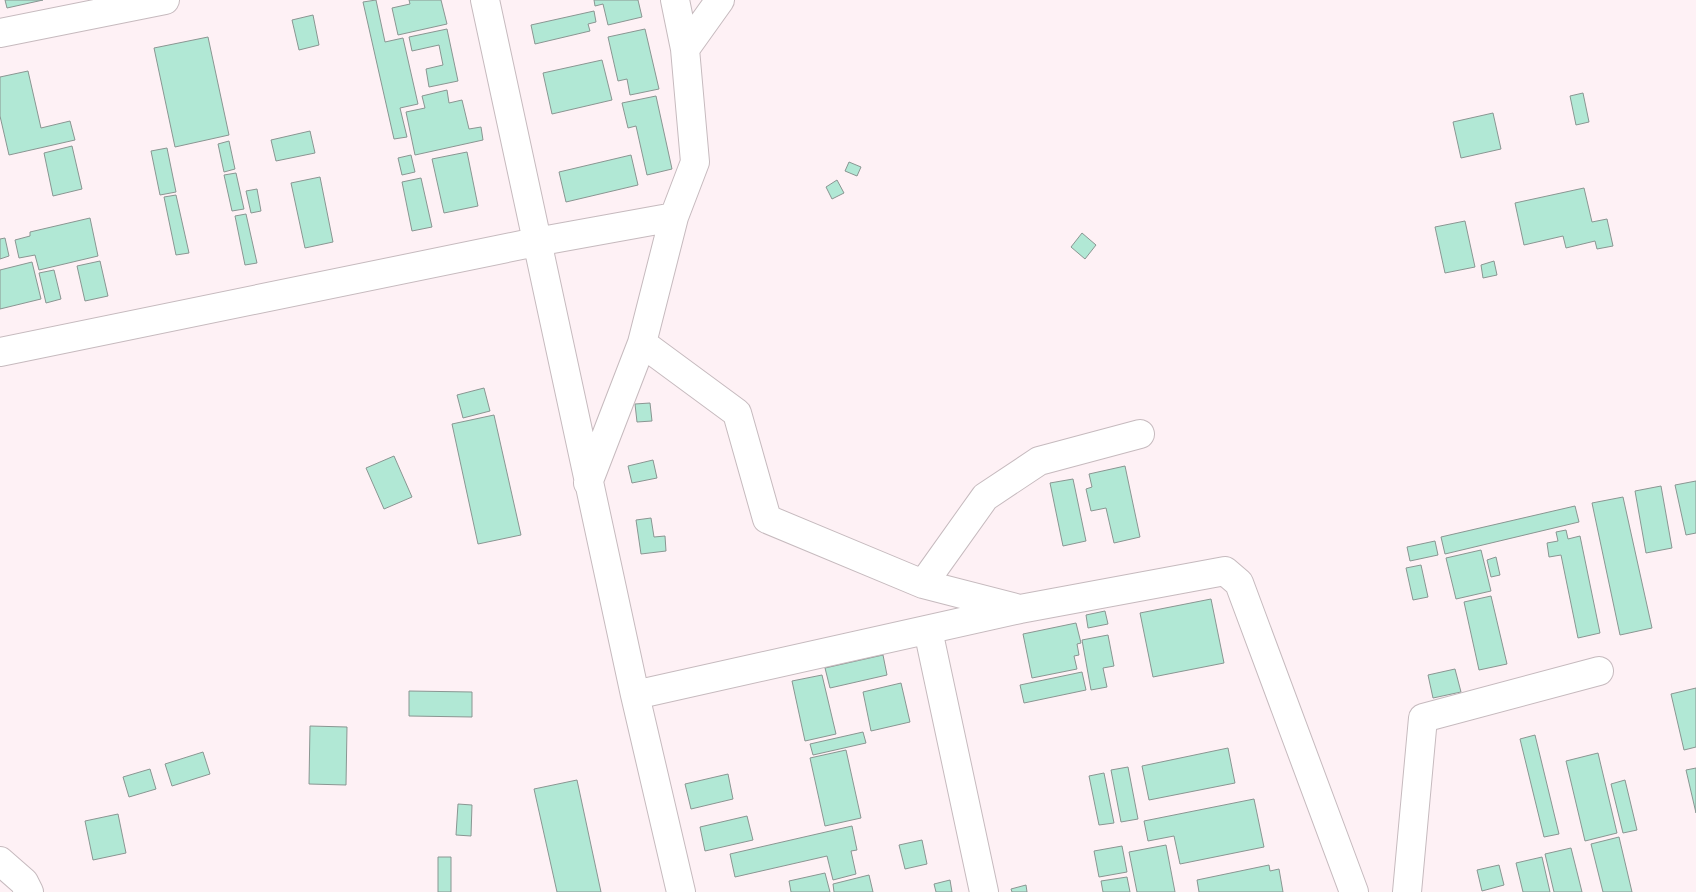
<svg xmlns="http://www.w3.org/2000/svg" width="1696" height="892" viewBox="0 0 1696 892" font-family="Signika,sans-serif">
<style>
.building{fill:#b1e8d5;stroke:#8a9692}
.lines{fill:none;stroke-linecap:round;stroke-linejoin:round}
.street-casing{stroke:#c6babe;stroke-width:30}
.street{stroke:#fff;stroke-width:28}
</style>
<rect width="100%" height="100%" fill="#fef1f5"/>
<path class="building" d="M5,0H43L7,8Z
M376,0L385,42L403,38L418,104L400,108L407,137L394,139L363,2Z
M409,0H441L447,24L398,35L392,8L410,4Z
M594,0H638L642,17L608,25L603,4L595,6Z
M594,11L596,22L588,24L590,31L535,44L531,25Z
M313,15L319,45L299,50L292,20Z
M447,29L458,81L429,87L426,69L443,65L439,45L412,51L409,37Z
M645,29L659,89L630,95L627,79L618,81L608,37Z
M208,37L229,135L175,147L154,48Z
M602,60L612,100L552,114L543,73Z
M28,71L41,128L70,121L75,140L9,155L0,116V77Z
M447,90L449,103L462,100L469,129L481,127L483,140L415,155L406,112L425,108L422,96Z
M1583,93L1589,122L1576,125L1570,96Z
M656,96L672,169L647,175L636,126L628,128L622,103Z
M1493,113L1501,149L1461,158L1453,122Z
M310,131L315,153L276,161L271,140Z
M229,141L235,169L224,172L218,144Z
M72,146L82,189L53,196L44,153Z
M167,148L176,192L160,195L151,151Z
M467,152L478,206L444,213L432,159Z
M411,155L415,172L402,175L398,158Z
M631,155L638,185L566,202L559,172Z
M849,162L861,167L857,176L845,171Z
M236,173L244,209L232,211L224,175Z
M320,177L333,242L305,248L291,183Z
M421,178L432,227L412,231L402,182Z
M837,180L844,193L832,199L826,187Z
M1584,188L1592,222L1607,219L1613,246L1597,249L1595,241L1566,248L1563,236L1524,245L1515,203Z
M257,189L261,211L251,213L246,191Z
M176,195L189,253L176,255L164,197Z
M246,214L257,263L245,265L235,216Z
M90,218L98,256L39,270L35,255L19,258L15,240L30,236V232Z
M1465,221L1475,267L1445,273L1435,227Z
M1082,233L1096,245L1085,259L1071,247Z
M5,238L9,256L0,259V239Z
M100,261L108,296L85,301L77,266Z
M1494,261L1497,275L1483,278L1481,265Z
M32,262L41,299L0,309V270Z
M54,270L61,299L46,303L39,273Z
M484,388L490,411L463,418L457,395Z
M650,403L652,421L637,422L635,404Z
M494,415L521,535L478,544L452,424Z
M394,456L412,497L384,509L366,468Z
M653,460L657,478L632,483L628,466Z
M1125,466L1140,537L1114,543L1106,508L1091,511L1086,489L1092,487L1089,474Z
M1073,479L1086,541L1063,546L1050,483Z
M1696,481V533L1686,535L1675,485Z
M1661,486L1672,548L1646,553L1635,491Z
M1623,497L1652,628L1620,635L1592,503Z
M1575,506L1579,522L1445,554L1441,537Z
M651,518L654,537L665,536L666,551L641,554L636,520Z
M1566,530L1568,539L1580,536L1600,633L1578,638L1561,555L1549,557L1547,543L1558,541L1556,532Z
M1435,541L1438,555L1410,561L1407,547Z
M1481,550L1491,591L1456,599L1446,558Z
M1496,557L1500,575L1491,577L1487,560Z
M1421,565L1428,597L1413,600L1406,568Z
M1491,596L1507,664L1479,670L1464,602Z
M1211,599L1224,663L1153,677L1140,613Z
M1105,611L1108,624L1088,628L1086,615Z
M1076,623L1081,643L1077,644L1079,655L1074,656L1077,669L1032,678L1023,634Z
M1108,635L1114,666L1103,668L1107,687L1091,690L1082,640Z
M883,655L887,675L830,688L825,668Z
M1455,669L1461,692L1433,698L1428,675Z
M1082,672L1086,690L1024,703L1020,685Z
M822,675L836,734L805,741L792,681Z
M901,683L910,722L871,731L863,692Z
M1696,688V747L1684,750L1671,694Z
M409,691L472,692V717L409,716Z
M310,726L347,727L346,785L309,784Z
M863,732L866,743L813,755L810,744Z
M1535,735L1559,834L1544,837L1520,739Z
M1228,748L1235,783L1149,800L1142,766Z
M846,750L861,818L825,826L810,758Z
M203,752L210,774L172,786L165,764Z
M1598,753L1617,833L1585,841L1566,761Z
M1128,767L1138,819L1121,822L1111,770Z
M1696,768V813L1686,770Z
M150,769L156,789L129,797L123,777Z
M1104,773L1114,823L1099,825L1089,776Z
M728,774L733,799L691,809L685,784Z
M577,780L601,892H557L534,789Z
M1625,780L1637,830L1623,833L1611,784Z
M1254,799L1264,847L1180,864L1174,836L1148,841L1144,821Z
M458,804L472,805L471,836L456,835Z
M118,814L126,853L93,860L85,821Z
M747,816L753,840L705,851L700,827Z
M852,826L857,850L851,851L856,874L833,880L827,856L735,877L730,854Z
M1619,837L1632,892H1603L1591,844Z
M922,840L927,864L905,869L899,845Z
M1166,845L1175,892H1137L1129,852Z
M1122,846L1127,872L1099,877L1094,851Z
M1571,848L1582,892H1554L1545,854Z
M438,857H451V892H438Z
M1542,857L1550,892H1523L1516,863Z
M1269,865L1270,871L1279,869L1283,892H1199L1197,880Z
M1499,865L1504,885L1482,891L1477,870Z
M825,873L830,892H791L789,881Z
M869,875L873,892H834L833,884Z
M1127,877L1130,892H1103L1101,881Z
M950,880L952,892H936L934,884Z
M1026,885L1027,892H1012L1011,889Z"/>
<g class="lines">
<g class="street-casing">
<path id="street" d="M485,0L635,695L681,892
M675,0L685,49
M0,33L165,0
M642,343L737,413L767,519L923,584L1016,608
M0,352L536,242L674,217
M588,483L642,343L674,217L695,162L685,49L720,0
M923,584L985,497L1039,461L1140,434
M928,630L984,892
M635,695L1020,609L1225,571L1239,583L1354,892
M0,861L24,882L29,892
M1407,892L1423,718L1599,671"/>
</g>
<use href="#street" class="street"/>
</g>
</svg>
